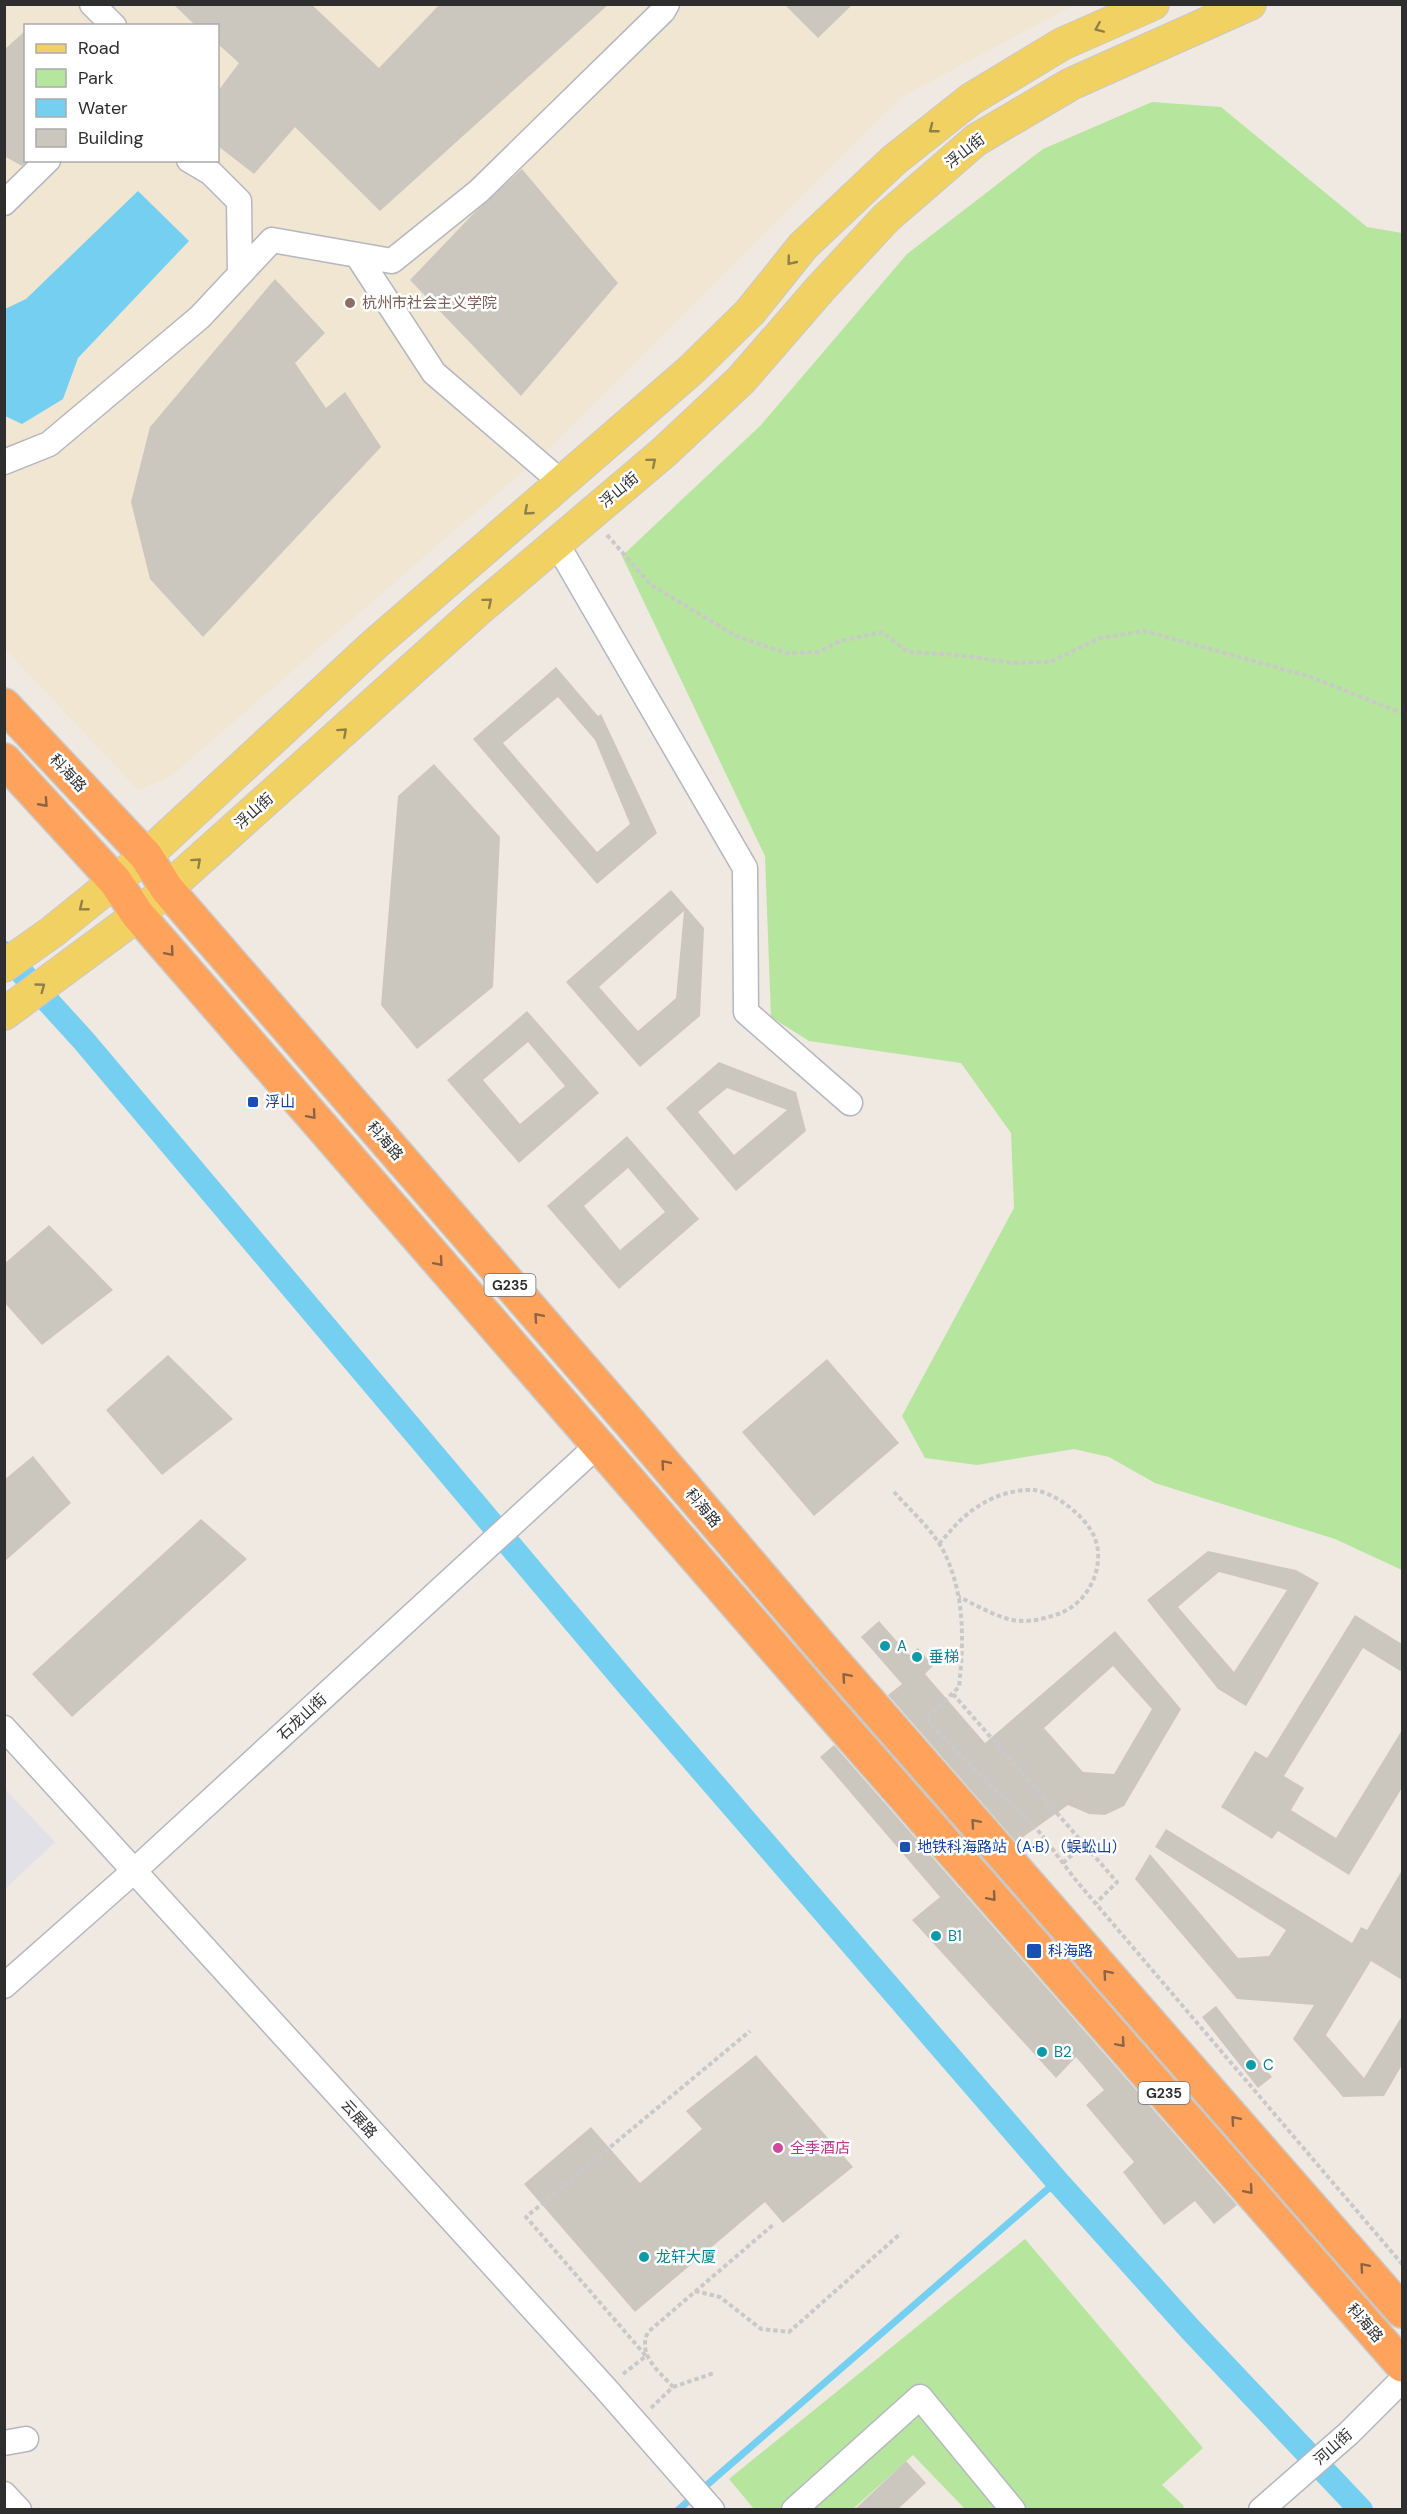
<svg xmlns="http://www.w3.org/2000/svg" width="1407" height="2514" viewBox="0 0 1407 2514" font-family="'DM Sans','Noto Sans SC',sans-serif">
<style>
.industrial{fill:#e3e1e8}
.education{fill:#f0e6d1;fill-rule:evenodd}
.green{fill:#b6e59e}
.water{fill:#75cff0}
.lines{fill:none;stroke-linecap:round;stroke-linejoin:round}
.stream{stroke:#75cff0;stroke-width:7}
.canal{stroke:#75cff0;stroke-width:24}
.building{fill:#cbc7bf;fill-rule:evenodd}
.minor-casing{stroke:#b4b7c1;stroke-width:27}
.major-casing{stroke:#c9c9c9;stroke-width:34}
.highway-casing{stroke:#c9c9c9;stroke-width:36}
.path{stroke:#c9c9c9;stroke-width:4;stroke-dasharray:4.5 3;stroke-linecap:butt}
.minor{stroke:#fff;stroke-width:24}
.major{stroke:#f2d163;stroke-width:32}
.highway{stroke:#ffa35c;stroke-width:33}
.oneway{stroke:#908048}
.oneway2{stroke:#8c6343}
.education-dot{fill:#8d6e63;stroke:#fff;stroke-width:2}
.transit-dot{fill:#1a4fb4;stroke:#fff;stroke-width:2}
.culture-dot{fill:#0f9aa8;stroke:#fff;stroke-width:2}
.hotel-dot{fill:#d1479c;stroke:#fff;stroke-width:2}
.labels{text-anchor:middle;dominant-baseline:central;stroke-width:5;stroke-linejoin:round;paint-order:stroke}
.shield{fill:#fff;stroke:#6d6d6d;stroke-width:1.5}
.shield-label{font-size:14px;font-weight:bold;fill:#2e2e2e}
.street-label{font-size:15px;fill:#2e2e2e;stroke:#fff}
.education-label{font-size:15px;fill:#785e54;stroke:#fff;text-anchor:start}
.transit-label{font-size:15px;fill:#164399;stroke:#fff;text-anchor:start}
.culture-label{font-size:15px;fill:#0d838f;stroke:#fff;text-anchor:start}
.hotel-label{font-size:15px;fill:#b23c85;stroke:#fff;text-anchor:start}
</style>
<rect width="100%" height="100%" fill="#efe9e1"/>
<path class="industrial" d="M5,1789L55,1842L5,1889Z"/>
<path class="education" d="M5,5H1074L903,96L552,446L170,777L138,790L5,649ZM26,26H218V160H26Z"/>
<path class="green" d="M1152,102L1221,107L1367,227L1402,233V1570L1335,1539L1155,1483L1109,1457L1074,1449L977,1465L925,1458L902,1416L1014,1208L1011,1133L961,1063L809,1041L771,1017L765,856L622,556L761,425L907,254L1043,149Z
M1025,2239L1203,2448L1162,2485L1183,2505L1184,2509H965L913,2455L853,2509H754L729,2479Z"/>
<path class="water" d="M138,191L189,241L78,358L63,399L22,424L5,416V309L26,299Z"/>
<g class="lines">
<path class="stream" d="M678,2510L1057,2181"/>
<path class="canal" d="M4,953L84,1041L628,1685L1057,2181L1190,2329L1361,2510"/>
</g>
<path class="building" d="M173,4H311L379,68L440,4H609L380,211L295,127L254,174L218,146V91L239,63L218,44V26H196Z
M784,4H853L818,38Z
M26,30V162L22,166L4,156V50Z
M522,169L618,283L521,396L410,280L474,213Z
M275,279L325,333L295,363L326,408L345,392L381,447L203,637L150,579L131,502L150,427Z
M556,667L598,716L601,714L657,833L597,884L473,739ZM558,697L595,740L630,824L597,852L503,743Z
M434,764L500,837L493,987L417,1049L381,1005L398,796Z
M671,890L704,928L700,1016L640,1067L566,982ZM684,911L676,998L638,1031L599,987Z
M527,1011L599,1093L519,1163L447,1080ZM528,1042L565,1086L520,1124L483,1080Z
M719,1062L796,1092L806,1131L736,1191L666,1108ZM727,1088L787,1110L734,1155L698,1112Z
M627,1136L699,1219L619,1289L547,1206ZM628,1168L665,1212L620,1250L584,1206Z
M49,1225L113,1290L42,1345L4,1302V1264Z
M168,1355L233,1419L162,1475L106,1410Z
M827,1359L899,1443L814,1516L742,1432Z
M33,1456L71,1503L4,1562V1480Z
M201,1519L247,1559L72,1717L32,1674Z
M1208,1551L1296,1570L1319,1583L1246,1706L1218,1689L1147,1600ZM1219,1572L1287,1590L1234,1672L1178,1607Z
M1355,1615L1402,1644V1672L1363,1648L1284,1776L1304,1788L1291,1810L1336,1838L1402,1730V1788L1349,1875L1278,1831L1272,1839L1221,1807L1255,1751L1267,1758Z
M879,1621L909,1655L918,1648L933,1666L925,1674L985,1743L1115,1631L1181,1709L1124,1806L1105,1815L1089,1814L1068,1805L1016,1842L888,1695L902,1684L861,1637ZM1113,1666L1152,1709L1114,1774L1083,1772L1044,1728Z
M834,1745L1237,2205L1214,2224L1195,2201L1164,2225L1123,2172L1134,2162L1086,2105L1104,2090L1076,2057L1056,2078L912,1920L940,1897L820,1757Z
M1166,1829L1352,1943L1361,1927L1367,1930L1402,1870V1980L1371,1961L1326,2035L1364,2078L1402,2016V2065L1384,2096L1343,2097L1293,2039L1314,2005L1237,1999L1135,1879L1150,1854L1238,1958L1269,1956L1286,1930L1155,1847Z
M1216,2006L1272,2077L1258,2088L1202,2017Z
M756,2055L853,2167L783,2223L765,2202L635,2312L524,2184L591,2127L640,2183L702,2129L686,2111Z
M906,2461L926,2483L897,2510H854Z"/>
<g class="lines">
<g class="minor-casing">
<path id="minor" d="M92,4L114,26
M189,160L211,173L239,201L240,274
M4,203L48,160
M357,255L434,373L561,482
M4,462L49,444L200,317L272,240L392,261L479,191L663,11L667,4
M557,544L745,868L746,1012L850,1103
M4,1728L606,2389L712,2510
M4,1986L134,1871L598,1445
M4,2443L26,2439
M4,2494L19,2510
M794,2510L920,2397L1013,2510
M1261,2510L1349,2433L1402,2380"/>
</g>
<g class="major-casing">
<path id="major" d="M4,966L52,932L146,856L375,644L691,370L750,312L803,246L894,160L971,99L1062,44L1153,4
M4,1014L138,915L479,609L663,453L741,380L820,289L886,218L976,140L1071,84L1250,4"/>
</g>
<g class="highway-casing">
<path id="highway" d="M4,705L146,856L167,889L630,1423L829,1656L1402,2311
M4,760L115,881L138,915L803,1681L1402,2365"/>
</g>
<path class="path" d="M607,535L651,585L736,636L786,653L819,652L840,641L882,632L908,652L958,655L1012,663L1050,662L1100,638L1145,631L1308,676L1402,713
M894,1492C910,1510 933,1530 944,1552C965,1595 964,1641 959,1687L926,1719L991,1787L1009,1801L1042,1835L1074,1878L1402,2264
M939,1544C952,1529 964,1514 982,1504C996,1495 1017,1489 1034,1490C1056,1493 1085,1516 1094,1536C1107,1566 1088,1604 1058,1614C1041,1620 1022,1624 1005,1618C989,1613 974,1604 959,1597
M953,1694L1117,1882L1096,1903
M1063,1863L1084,1844
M695,2291L720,2297L761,2329L789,2332L901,2233
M623,2374L646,2356L526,2217L750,2031
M673,2387L714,2373
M651,2408L673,2387C658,2370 637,2355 648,2332L774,2224"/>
<use href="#minor" class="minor"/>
<use href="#major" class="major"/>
<use href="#highway" class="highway"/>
</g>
<defs><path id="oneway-chevron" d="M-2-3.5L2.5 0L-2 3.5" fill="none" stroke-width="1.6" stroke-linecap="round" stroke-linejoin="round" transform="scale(1.5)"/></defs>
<g class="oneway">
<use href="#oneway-chevron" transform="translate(1099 28) rotate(157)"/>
<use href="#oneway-chevron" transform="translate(933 129) rotate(142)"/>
<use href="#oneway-chevron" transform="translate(791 261) rotate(129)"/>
<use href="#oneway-chevron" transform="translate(652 462) rotate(-40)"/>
<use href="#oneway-chevron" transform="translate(528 511) rotate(139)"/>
<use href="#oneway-chevron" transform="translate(488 602) rotate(-40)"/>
<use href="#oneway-chevron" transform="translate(343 732) rotate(-42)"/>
<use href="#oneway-chevron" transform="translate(197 862) rotate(-42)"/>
<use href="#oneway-chevron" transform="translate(83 907) rotate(141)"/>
<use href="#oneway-chevron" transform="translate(41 987) rotate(-36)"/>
</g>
<g class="oneway2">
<use href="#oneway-chevron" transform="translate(44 803) rotate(48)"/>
<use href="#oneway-chevron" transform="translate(170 952) rotate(49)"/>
<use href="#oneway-chevron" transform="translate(312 1115) rotate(49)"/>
<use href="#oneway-chevron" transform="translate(439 1262) rotate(49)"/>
<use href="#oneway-chevron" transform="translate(538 1317) rotate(-131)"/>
<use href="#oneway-chevron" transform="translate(665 1464) rotate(-130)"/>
<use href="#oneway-chevron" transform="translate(846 1677) rotate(-131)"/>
<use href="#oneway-chevron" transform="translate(975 1823) rotate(-131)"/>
<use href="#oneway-chevron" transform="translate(992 1897) rotate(49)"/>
<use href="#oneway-chevron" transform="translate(1107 1974) rotate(-131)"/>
<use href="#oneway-chevron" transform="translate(1121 2043) rotate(49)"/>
<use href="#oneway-chevron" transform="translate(1235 2120) rotate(-131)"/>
<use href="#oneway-chevron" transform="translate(1249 2190) rotate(49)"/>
<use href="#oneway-chevron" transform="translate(1364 2267) rotate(-131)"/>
</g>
<circle class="education-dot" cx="350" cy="303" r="6"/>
<g class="transit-dot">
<rect x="247" y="1096" width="12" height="12" rx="3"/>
<rect x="899" y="1841" width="12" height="12" rx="3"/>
<rect x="1026" y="1943" width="16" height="16" rx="3"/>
</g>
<g class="culture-dot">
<circle cx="885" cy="1646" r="6"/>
<circle cx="917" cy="1657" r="6"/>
<circle cx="936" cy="1936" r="6"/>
<circle cx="1042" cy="2052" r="6"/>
<circle cx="1251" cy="2065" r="6"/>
<circle cx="644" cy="2257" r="6"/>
</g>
<circle class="hotel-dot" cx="778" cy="2148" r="6"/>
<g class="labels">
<g class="shield">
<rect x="484.5" y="1274" width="51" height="22" rx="4.5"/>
<rect x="1138.5" y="2082" width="51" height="22" rx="4.5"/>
</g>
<g class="shield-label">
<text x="510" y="1285">G235</text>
<text x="1164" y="2093">G235</text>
</g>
<g class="street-label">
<text transform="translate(965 151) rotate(-38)">浮山街</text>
<text transform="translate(619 490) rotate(-40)">浮山街</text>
<text transform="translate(68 773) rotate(47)">科海路</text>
<text transform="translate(254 811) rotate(-42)">浮山街</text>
<text transform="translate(385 1141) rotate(49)">科海路</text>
<text transform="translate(703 1508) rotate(50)">科海路</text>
<text transform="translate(302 1717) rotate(-43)">石龙山街</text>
<text transform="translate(359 2119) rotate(48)">云展路</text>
<text transform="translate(1365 2323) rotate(49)">科海路</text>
<text transform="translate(1333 2447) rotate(-42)">河山街</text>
</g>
<g class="education-label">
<text x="362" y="303">杭州市社会主义学院</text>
</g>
<g class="transit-label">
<text x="265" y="1102">浮山</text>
<text x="917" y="1847">地铁科海路站（A·B）（蜈蚣山）</text>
<text x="1048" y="1951">科海路</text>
</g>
<g class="culture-label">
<text x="897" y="1646">A</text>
<text x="929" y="1657">垂梯</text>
<text x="948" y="1936">B1</text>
<text x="1054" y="2052">B2</text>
<text x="1263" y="2065">C</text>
<text x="656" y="2257">龙轩大厦</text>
</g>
<g class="hotel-label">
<text x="790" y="2148">全季酒店</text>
</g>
</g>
<rect width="1407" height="2514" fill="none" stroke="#2e2e2e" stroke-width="12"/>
<rect x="24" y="24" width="195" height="138" fill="#ffffff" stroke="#ababab" stroke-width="1.5"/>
<rect x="36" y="44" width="30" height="9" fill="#f2d163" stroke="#ababab" stroke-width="1.5"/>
<text x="78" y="54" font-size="18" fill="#2e2e2e">Road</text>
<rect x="36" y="69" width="30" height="18" fill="#b6e59e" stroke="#ababab" stroke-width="1.5"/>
<text x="78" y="84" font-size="18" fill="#2e2e2e">Park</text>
<rect x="36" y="99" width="30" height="18" fill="#75cff0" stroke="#ababab" stroke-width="1.5"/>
<text x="78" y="114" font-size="18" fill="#2e2e2e">Water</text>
<rect x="36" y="129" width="30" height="18" fill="#cbc7bf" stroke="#ababab" stroke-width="1.5"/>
<text x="78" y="144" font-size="18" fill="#2e2e2e">Building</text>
</svg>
